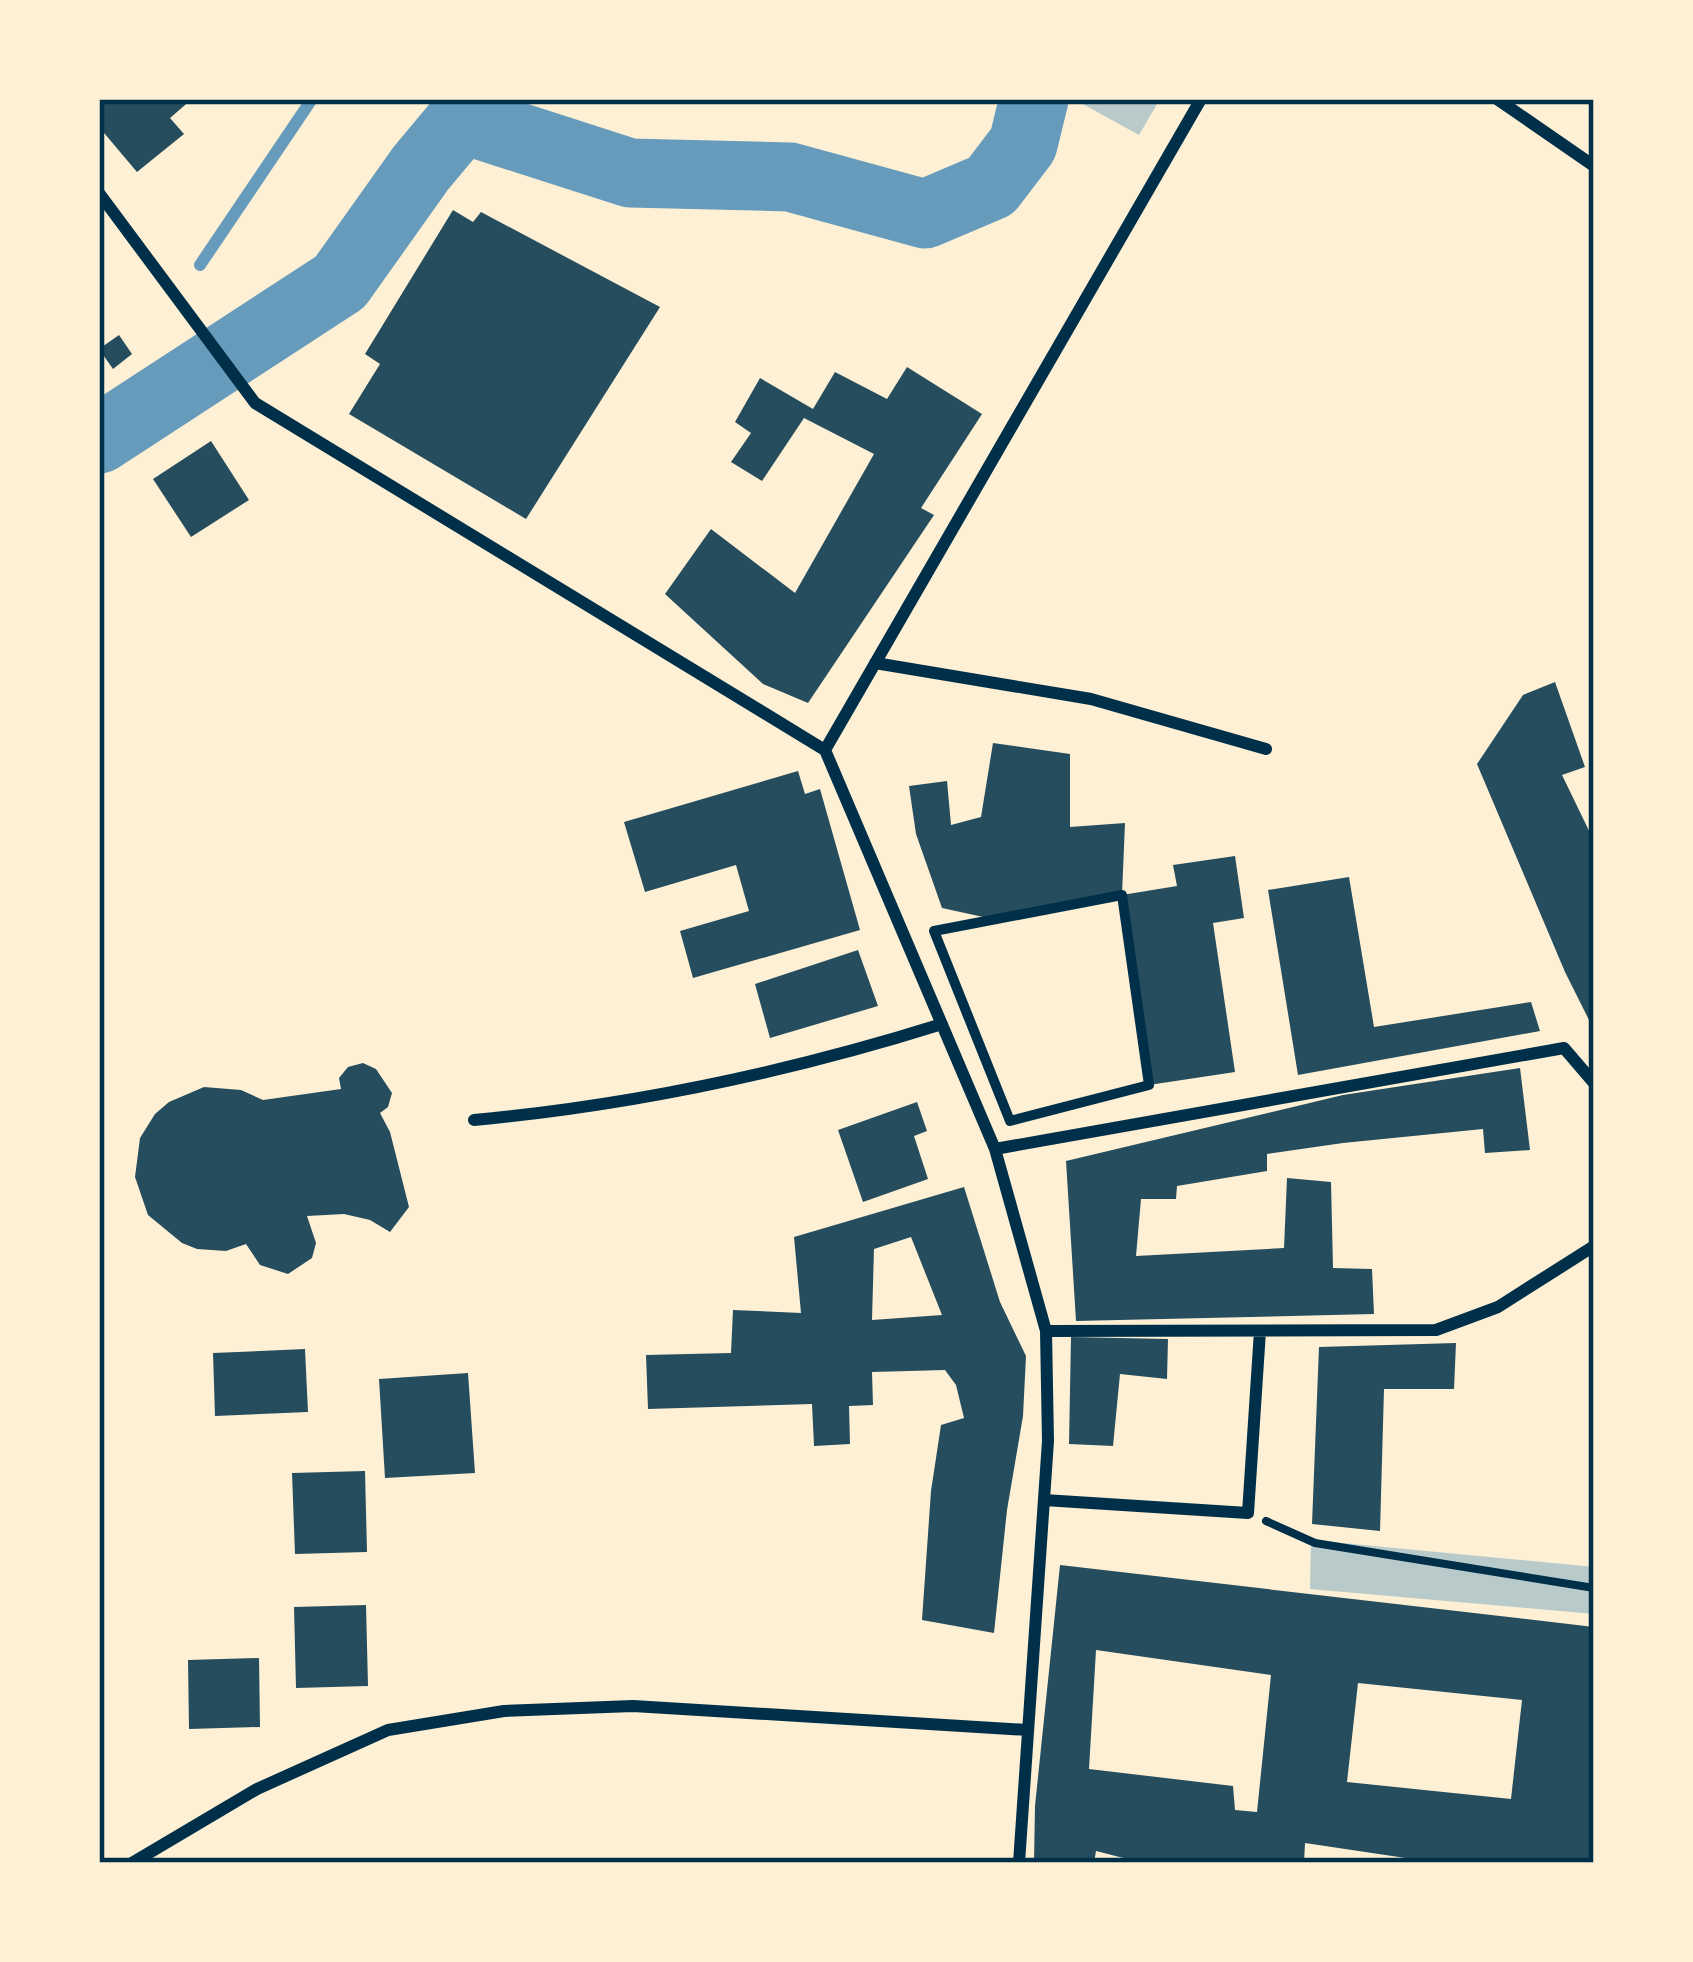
<svg xmlns="http://www.w3.org/2000/svg" width="1693" height="1962" viewBox="0 0 1693 1962" font-family="'DejaVu Sans',sans-serif">
<style>
.green{fill:#b9caca}
.lines{fill:none;stroke-linecap:round;stroke-linejoin:round}
.stream{stroke:#669bbc;stroke-width:12}
.river{stroke:#669bbc;stroke-width:69}
.building{fill:#264d5e;fill-rule:evenodd}
.path{stroke:#003049;stroke-width:8}
.pedestrian{stroke:#003049;stroke-width:10}
.minor{stroke:#003049;stroke-width:12}
.neatline{fill:none;stroke:#003049;stroke-width:4.5}
</style>
<rect width="100%" height="100%" fill="#fdf0d5"/>
<path class="green" d="M1083,99H1160L1139,135L1081,103Z
M1311,1540L1594,1567V1614L1310,1589Z"/>
<g class="lines">
<path class="stream" d="M200,265L312,99"/>
<path class="river" d="M99,439L340,282L421,168L462,119L630,173L790,177L925,214L991,186L1023,144L1034,99"/>
</g>
<path class="building" d="M110,99H192L170,118L184,134L137,172L99,127V108Z
M453,210L473,222L481,212L660,307L526,519L349,414L380,364L365,354Z
M119,335L132,354L113,369L99,349Z
M907,367L982,414L921,508L934,515L808,703L763,684L665,594L711,529L795,593L874,454L804,418L762,481L731,462L751,433L735,422L760,378L813,409L835,372L887,399Z
M211,441L249,500L191,537L153,479Z
M1555,682L1585,767L1562,775L1594,841V1030L1565,972L1477,764L1523,695Z
M993,743L1070,754V827L1125,823L1122,895L997,920L942,908L916,834L909,786L947,781L951,825L981,817Z
M798,771L805,794L820,789L860,930L693,978L680,931L749,911L736,865L645,892L624,822Z
M1235,856L1244,918L1213,923L1235,1072L1149,1085L1122,895L1177,886L1173,865Z
M1349,877L1374,1027L1531,1002L1540,1031L1298,1075L1268,890Z
M858,950L878,1006L770,1038L755,984Z
M363,1063L376,1069L392,1093L388,1107L380,1113L390,1132L409,1207L390,1232L370,1220L344,1214L307,1216L316,1243L312,1258L288,1274L260,1265L246,1244L226,1251L197,1249L182,1243L148,1215L135,1177L140,1138L155,1114L169,1102L204,1087L241,1090L263,1100L341,1089L339,1078L348,1067Z
M1520,1068L1530,1150L1485,1153L1483,1129L1343,1143L1267,1154V1171L1177,1186L1176,1199H1141L1136,1256L1284,1248L1287,1178L1331,1182L1333,1268L1372,1269L1374,1314L1076,1321L1066,1161L1343,1095Z
M917,1102L927,1131L914,1136L928,1179L863,1202L838,1130Z
M964,1187L1000,1302L1026,1356L1023,1416L1007,1510L994,1633L922,1620L931,1491L941,1425L964,1418L956,1385L945,1370L872,1372L873,1405L849,1406L850,1444L814,1446L812,1404L648,1409L646,1355L731,1353L733,1310L801,1313L794,1237ZM911,1237L942,1315L872,1320L874,1249Z
M1071,1337L1168,1339L1167,1379L1120,1374L1113,1446L1069,1444Z
M1456,1343L1454,1389H1384L1380,1531L1312,1524L1319,1347Z
M305,1349L308,1412L215,1416L213,1353Z
M468,1373L475,1473L385,1478L379,1379Z
M365,1471L367,1552L295,1554L292,1473Z
M1060,1565L1594,1627V1863H1439L1305,1843L1304,1863H1143L1096,1851L1094,1863H1034L1035,1806ZM1096,1650L1271,1675L1257,1812L1235,1810L1233,1786L1089,1769ZM1358,1683L1522,1700L1511,1799L1347,1782Z
M366,1605L368,1686L296,1688L294,1607Z
M259,1658L260,1727L189,1729L188,1660Z"/>
<g class="lines">
<path class="path" d="M1266,1521L1315,1543L1594,1588"/>
<path class="pedestrian" d="M1122,895L1149,1085L1010,1121L934,931Z"/>
<path class="minor" d="M1497,99L1594,166
M99,193L255,403L825,750L995,1149L1046,1331L1048,1441L1019,1863
M875,663L1091,699L1266,749
M825,750L1201,99
M474,1120C634,1105 789,1072 942,1024
M995,1149L1564,1048L1594,1083
M1046,1331L1436,1330L1498,1307L1594,1246
M1044,1500L1248,1513L1260,1331
M132,1863L257,1789L388,1730L504,1711L633,1706L1028,1730"/>
</g>
<rect width="1693" height="1962" fill="none" stroke="#fdf0d5" stroke-width="204"/>
<rect x="102" y="102" width="1489" height="1758" class="neatline"/>
</svg>
